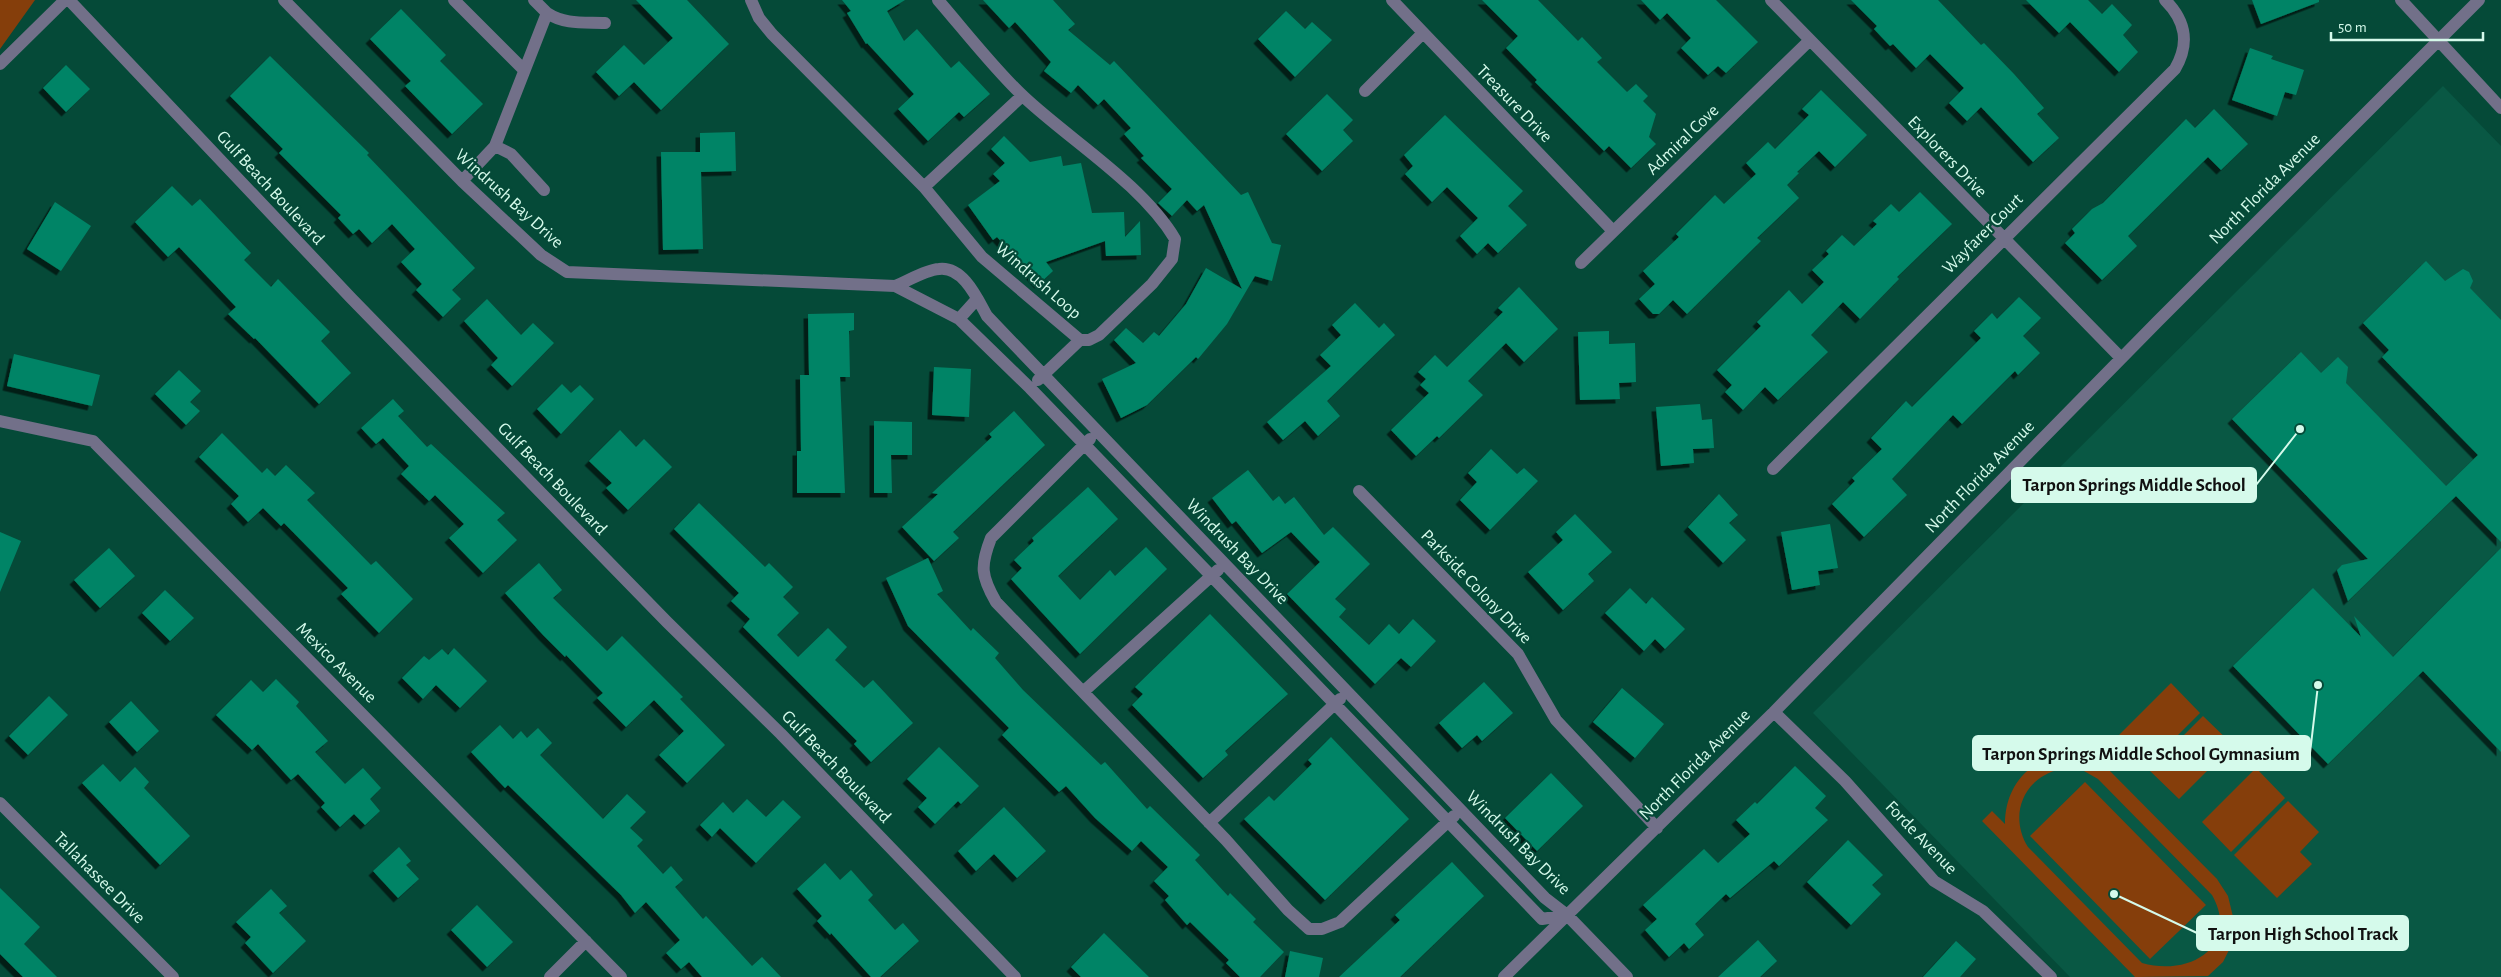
<svg xmlns="http://www.w3.org/2000/svg" width="2501" height="977" viewBox="0 0 2501 977" font-family="'Alegreya Sans',sans-serif">
<style>
.built{fill:#095844}
.green{fill:#853e0b;fill-rule:evenodd}
.building{fill:#048466;filter:url(#shadow)}
.lines{fill:none;stroke-linecap:round;stroke-linejoin:round}
.minor{stroke:#727089;stroke-width:12}
.labels{text-anchor:middle;dominant-baseline:central;stroke-width:4.5;stroke-linejoin:round;paint-order:stroke}
.street-label{font-size:18px;fill:#d5faeb;stroke:#054a38}
.leader{fill:none;stroke:#d5faeb;stroke-width:2}
.callout-dot{fill:#d5faeb;stroke:#054a38;stroke-width:2}
.callout{fill:#d5faeb;stroke:#d5faeb;stroke-width:2}
.callout-label{font-size:19px;text-anchor:middle;font-weight:bold;fill:#111}
</style>
<defs>
<filter id="shadow"><feDropShadow dx="-4.5" dy="4.5" stdDeviation="0" flood-color="#0009"/></filter>
</defs>
<rect width="100%" height="100%" fill="#054a38"/>
<path class="built" d="M2443,86L2501,146V977H2070L1813,713Z"/>
<path class="green" d="M0,0H35L0,49Z
M2171,683L2200,713L2146,767L2117,737Z
M2203,716L2233,745L2179,799L2149,770Z
M2059,755L2089,758L2106,767L2217,879L2228,896L2235,925L2232,944L2223,962L2208,976L2135,977L1982,821L1992,811L2005,824C2005,789 2025,763 2059,755ZM2061,769L2084,771L2098,779L2212,895C2240,945 2191,977 2142,963L2028,847C2008,815 2024,777 2061,769Z
M2256,768L2285,798L2231,852L2202,822Z
M2085,782L2206,905L2150,959L2030,836Z
M2288,801L2319,832L2300,852L2312,864L2277,898L2234,855Z"/>
<path class="building" d="M636,0H687L729,44L661,110L634,82L619,96L596,72L624,45L644,65L673,38Z
M842,0H905L887,11L904,41L917,29L951,68L959,61L990,94L964,117L959,112L928,141L898,109L914,94L867,43L866,44L847,13L851,11Z
M983,0H1053L1075,24L1068,30L1110,65L1114,61L1241,195L1248,192L1272,243L1281,245L1272,281L1255,276L1227,324L1198,359L1196,357L1147,405L1121,418L1102,379L1136,363L1114,340L1126,328L1143,343L1154,332L1159,336L1186,304L1206,268L1242,289L1204,205L1197,211L1187,200L1172,216L1158,203L1172,189L1141,158L1144,156L1124,134L1131,128L1104,99L1098,105L1078,85L1071,93L1044,71L1051,62L1015,22L1009,28Z
M1482,0H1538L1578,41L1582,37L1602,58L1597,62L1627,92L1636,84L1648,96L1643,101L1656,114L1649,137L1656,144L1631,168L1609,146L1604,151L1535,82L1537,80L1506,48L1518,36Z
M1641,0H1716L1758,42L1726,73L1718,66L1708,75L1681,48L1691,38L1667,13L1660,20Z
M1851,0H1938L1981,45L1984,43L2014,74L2044,108L2037,114L2059,138L2033,162L1981,107L1967,121L1949,103L1964,88L1930,54L1916,68L1893,44L1890,46L1874,29L1877,26Z
M2026,0H2088L2102,14L2112,4L2132,25L2123,35L2138,52L2119,72L2070,22L2059,33Z
M2252,0H2319V2L2261,24Z
M401,9L446,55L440,61L483,104L452,134L405,86L411,81L370,39Z
M1286,11L1305,29L1312,22L1332,40L1295,77L1258,39Z
M2250,48L2273,56L2271,59L2304,70L2296,95L2285,92L2277,116L2232,100Z
M270,56L369,153L367,155L475,268L452,290L461,299L443,317L416,290L422,284L401,262L415,249L392,224L372,243L359,229L353,234L338,218L341,215L279,153L283,149L230,96Z
M66,65L90,89L66,112L43,88Z
M1821,90L1867,135L1835,167L1819,151L1797,172L1799,173L1787,185L1799,198L1757,238L1761,241L1687,314L1673,300L1659,314H1653L1639,299L1655,284L1643,271L1679,237L1676,234L1715,195L1724,204L1756,174L1746,163L1768,142L1775,149L1809,115L1802,109Z
M1327,94L1353,120L1343,130L1353,141L1322,171L1286,134Z
M2214,109L2248,144L2221,170L2208,157L2128,236L2137,246L2102,280L2065,243L2075,233L2072,229L2092,209L2103,203L2186,119L2195,128Z
M1445,115L1523,191L1508,206L1527,225L1498,253L1488,243L1477,254L1460,236L1478,218L1447,187L1432,202L1405,174L1413,166L1404,155Z
M735,132L736,171L701,172L703,249L663,250L661,152H700V133Z
M1004,136L1030,162L1061,156L1063,166L1081,163L1092,213L1124,212L1125,237L1140,221L1141,255L1106,256L1105,241L1046,262L1053,271L1039,284L997,237L993,240L968,205L1000,181L993,174L1005,163L991,149Z
M172,186L192,206L200,199L251,253L244,260L271,287L278,279L330,332L321,341L351,373L319,404L255,338L254,339L228,314L236,307L179,247L168,257L135,222Z
M1920,192L1952,224L1897,277L1899,279L1860,319L1843,302L1811,335L1828,352L1778,400L1765,387L1743,410L1725,392L1732,385L1717,370L1761,326L1757,322L1789,290L1802,304L1824,282L1812,270L1829,254L1826,251L1842,235L1854,246L1877,224L1873,221L1891,204L1899,212Z
M55,202L91,226L61,271L27,249Z
M2426,261L2445,281L2463,269L2469,272L2473,281L2470,288L2501,320V542L2456,496L2348,601L2337,570L2342,565L2368,559L2232,419L2301,352L2321,373L2338,357L2348,367L2346,383L2446,486L2478,455L2382,357L2389,350L2363,323Z
M1519,287L1558,329L1524,362L1506,343L1468,381L1483,395L1439,438L1437,436L1416,456L1391,430L1429,393L1420,385L1426,379L1418,372L1435,355L1447,367L1503,312L1498,308Z
M2019,297L2041,318L2023,336L2040,353L2018,375L2015,371L1962,424L1953,415L1892,479L1907,495L1864,537L1832,504L1855,481L1852,478L1882,449L1871,438L1906,401L1912,407L1981,338L1974,331L1992,313L1997,319Z
M487,299L521,335L533,323L554,343L512,386L491,365L498,358L464,321Z
M1355,303L1379,328L1384,323L1395,335L1327,401L1340,416L1318,436L1305,421L1283,440L1267,422L1331,366L1320,355L1341,335L1332,325Z
M854,313V330L849,331L850,377H840L845,493H797V451H801L800,375H809L808,314Z
M1609,331V344L1635,343L1636,382L1619,383L1620,399L1580,400L1578,332Z
M14,354L100,375L92,406L7,386Z
M934,367L971,369L969,417L932,415Z
M179,370L201,391L190,402L200,411L186,425L155,394Z
M562,384L571,393L580,385L594,399L561,434L537,409Z
M393,399L404,411L398,416L427,447L431,444L505,513L497,520L517,540L483,573L449,538L464,524L435,495L429,501L401,474L409,466L383,438L376,444L361,428Z
M1700,404L1702,420L1712,419L1714,448L1693,449L1694,463L1661,466L1656,407Z
M1014,411L1045,445L953,532L959,538L934,561L902,527L938,494L932,493L992,437L989,434Z
M874,421L912,422V455H891L892,493H874Z
M620,430L636,447L644,439L672,467L628,510L606,488L612,483L589,461Z
M222,433L262,473L267,468L275,476L286,465L315,493L307,500L371,565L376,561L413,599L379,633L341,594L348,588L284,523L281,526L263,508L248,522L231,504L239,496L199,457Z
M1491,449L1517,474L1524,468L1538,481L1490,530L1460,500L1477,482L1468,473Z
M1248,470L1273,501L1279,496L1285,504L1294,497L1324,535L1333,527L1370,564L1335,599L1346,609L1339,617L1369,645L1389,624L1399,634L1413,619L1436,641L1411,667L1401,658L1375,684L1287,594L1320,562L1291,532L1262,553L1236,521L1232,524L1212,498Z
M1088,487L1118,519L1058,576L1080,600L1110,570L1115,576L1146,547L1167,569L1080,654L1011,579L1022,568L1014,560L1034,541L1032,538Z
M1719,494L1738,515L1729,523L1746,540L1723,563L1688,527Z
M699,503L765,567L769,563L793,587L783,597L799,613L777,635L798,657L828,628L847,647L835,660L864,688L873,680L913,723L871,762L854,744L857,741L743,627L750,619L731,601L739,593L674,529Z
M1575,514L1612,552L1588,574L1594,581L1563,610L1528,572L1563,540L1556,532Z
M1830,524L1838,568L1818,571L1820,585L1792,590L1781,532Z
M0,532L21,541L0,592Z
M109,548L135,576L100,608L74,580Z
M2501,548V752L2423,671L2328,764L2233,666L2313,588L2361,637L2354,616L2393,657Z
M928,558L943,591L937,594L971,631L973,628L999,653L995,658L1023,690L1101,765L1105,762L1147,809L1150,806L1200,855L1195,860L1228,896L1230,893L1256,919L1253,922L1284,952L1260,977H1240L1226,963L1229,960L1190,922L1187,925L1165,900L1169,896L1154,881L1168,867L1141,841L1132,851L1095,818L1066,786L1059,792L1002,735L1009,728L908,626L886,578Z
M539,563L562,590L553,598L607,651L622,636L683,697L680,699L725,745L687,783L659,755L684,731L654,700L626,727L597,698L603,693L566,655L565,657L543,635L505,593Z
M1630,588L1646,604L1652,597L1685,629L1665,649L1655,639L1644,651L1605,613Z
M165,590L194,618L170,641L142,613Z
M1210,614L1288,694L1225,751L1228,755L1203,778L1132,705L1143,694L1135,687Z
M454,648L487,681L460,708L436,685L423,699L402,678L424,656L429,660L442,649L448,655Z
M276,679L299,702L296,706L328,741L315,752L345,784L363,768L381,788L370,799L380,811L365,825L354,814L340,827L321,807L325,803L298,774L291,780L258,744L252,750L216,715L251,680L263,692Z
M1484,682L1513,713L1482,741L1477,735L1462,748L1439,723Z
M1622,688L1664,724L1635,758L1593,722Z
M49,696L68,715L28,755L9,736Z
M131,701L159,731L137,752L109,722Z
M500,725L513,739L521,731L527,738L538,728L552,743L540,755L603,819L627,794L646,812L630,828L643,840L637,846L663,874L671,866L683,880L675,887L703,919L706,916L752,966L762,957L781,977H702L689,962L681,969L666,953L680,940L646,902L635,913L621,895L508,785L505,788L471,752Z
M1331,737L1409,819L1325,900L1244,819L1269,796L1274,801L1312,764L1308,760Z
M939,747L979,786L961,804L958,801L935,824L918,807L927,798L907,779Z
M103,764L120,782L135,767L149,782L144,788L190,836L160,865L82,783Z
M1795,766L1826,796L1815,808L1828,820L1779,866L1774,861L1730,898L1726,894L1695,924L1704,935L1689,949L1684,943L1669,957L1645,930L1657,919L1643,905L1704,849L1718,863L1750,834L1736,820L1755,802L1757,804Z
M1551,773L1583,806L1537,851L1505,818Z
M747,799L766,817L783,800L801,817L756,863L720,828L712,837L700,825L723,802L733,813Z
M1004,807L1046,851L1017,878L994,854L976,871L958,851Z
M1848,840L1883,875L1872,885L1881,894L1851,925L1807,882Z
M399,847L411,861L406,865L419,879L398,898L373,871Z
M1452,862L1484,896L1400,977H1339L1400,920L1395,915Z
M825,863L840,880L851,870L873,895L868,900L895,930L903,923L919,941L880,977H871L831,933L830,935L817,921L822,916L797,889Z
M0,888L40,927L24,944L57,977H23L0,954Z
M271,889L287,906L279,913L306,941L273,973L245,943L251,937L236,922Z
M477,905L513,942L487,967L451,930Z
M1104,933L1149,977H1081L1071,967Z
M1758,940L1777,961L1760,977H1718Z
M1956,941L1976,959L1960,977H1923Z
M1290,951L1323,958L1319,977H1285Z"/>
<g class="lines">
<path class="minor" d="M69,0L351,298L667,622L781,734L1015,977
M284,0L462,181L541,255L567,272L895,286C908,281 925,270 939,269C963,266 977,298 987,316L1545,898L1567,915L1627,977
M454,0L524,70
M751,0L759,18L772,34L924,187L982,257L1080,340H1089L1099,335L1152,284L1172,259L1175,239C1142,184 1071,141 1024,97C995,70 964,30 938,0
M1392,0L1613,231
M1771,0L2121,358
M2401,0L2501,108
M547,13C565,25 585,22 605,23
M0,64L65,0
M1365,91L1422,34
M495,146L511,154L544,190
M462,181L495,146L547,13L534,0
M924,187L1022,96
M1581,263L1809,41
M895,286L959,319L1030,388L1542,919L1567,915
M959,319L977,299
M1038,380L1080,340
M0,421L93,441L621,977
M1090,439L991,538C980,566 981,576 996,602L1226,840L1288,910L1309,929H1322L1340,922L1454,816
M1773,469L2175,69C2190,43 2186,21 2165,0
M1359,491L1518,654L1556,720L1657,828
M1083,692L1218,570
M1774,712L1845,781L1934,881L1983,911L2051,977
M0,803L173,977
M1209,823L1340,699
M550,977L586,941
M1504,977L1774,712L2157,322L2479,0"/>
</g>
<g class="labels">
<g class="street-label">
<text transform="translate(1514 104) rotate(46)">Treasure Drive</text>
<text transform="translate(1683 140) rotate(-44)">Admiral Cove</text>
<text transform="translate(1947 157) rotate(46)">Explorers Drive</text>
<text transform="translate(270 188) rotate(47)">Gulf Beach Boulevard</text>
<text transform="translate(2265 189) rotate(-45)">North Florida Avenue</text>
<text transform="translate(509 199) rotate(42)">Windrush Bay Drive</text>
<text transform="translate(1983 234) rotate(-45)">Wayfarer Court</text>
<text transform="translate(1038 281) rotate(41)">Windrush Loop</text>
<text transform="translate(1980 477) rotate(-46)">North Florida Avenue</text>
<text transform="translate(552 479) rotate(46)">Gulf Beach Boulevard</text>
<text transform="translate(1237 552) rotate(46)">Windrush Bay Drive</text>
<text transform="translate(1476 587) rotate(46)">Parkside Colony Drive</text>
<text transform="translate(336 663) rotate(45)">Mexico Avenue</text>
<text transform="translate(1695 765) rotate(-45)">North Florida Avenue</text>
<text transform="translate(836 767) rotate(46)">Gulf Beach Boulevard</text>
<text transform="translate(1921 838) rotate(46)">Forde Avenue</text>
<text transform="translate(1518 843) rotate(45)">Windrush Bay Drive</text>
<text transform="translate(99 878) rotate(45)">Tallahassee Drive</text>
</g>
</g>
<path class="leader" d="M2300 429L2256 485M2318 685L2310 753M2114 894L2197 933"/>
<g class="callout-dot">
<circle cx="2300" cy="429" r="5"/>
<circle cx="2318" cy="685" r="5"/>
<circle cx="2114" cy="894" r="5"/>
</g>
<g class="callout">
<rect x="2012" y="468" width="244" height="34" rx="5"/>
<rect x="1973" y="736" width="337" height="34" rx="5"/>
<rect x="2197" y="916" width="211" height="34" rx="5"/>
</g>
<g class="callout-label">
<text x="2134" y="491">Tarpon Springs Middle School</text>
<text x="2141" y="760">Tarpon Springs Middle School Gymnasium</text>
<text x="2303" y="940">Tarpon High School Track</text>
</g>
<path d="M2331 32v8h152v-8" fill="none" stroke="#d5faeb" stroke-width="2.5"/>
<text x="2338" y="32" font-size="15" fill="#d5faeb" stroke="#054a38" stroke-width="4" paint-order="stroke">50 m</text>
</svg>
